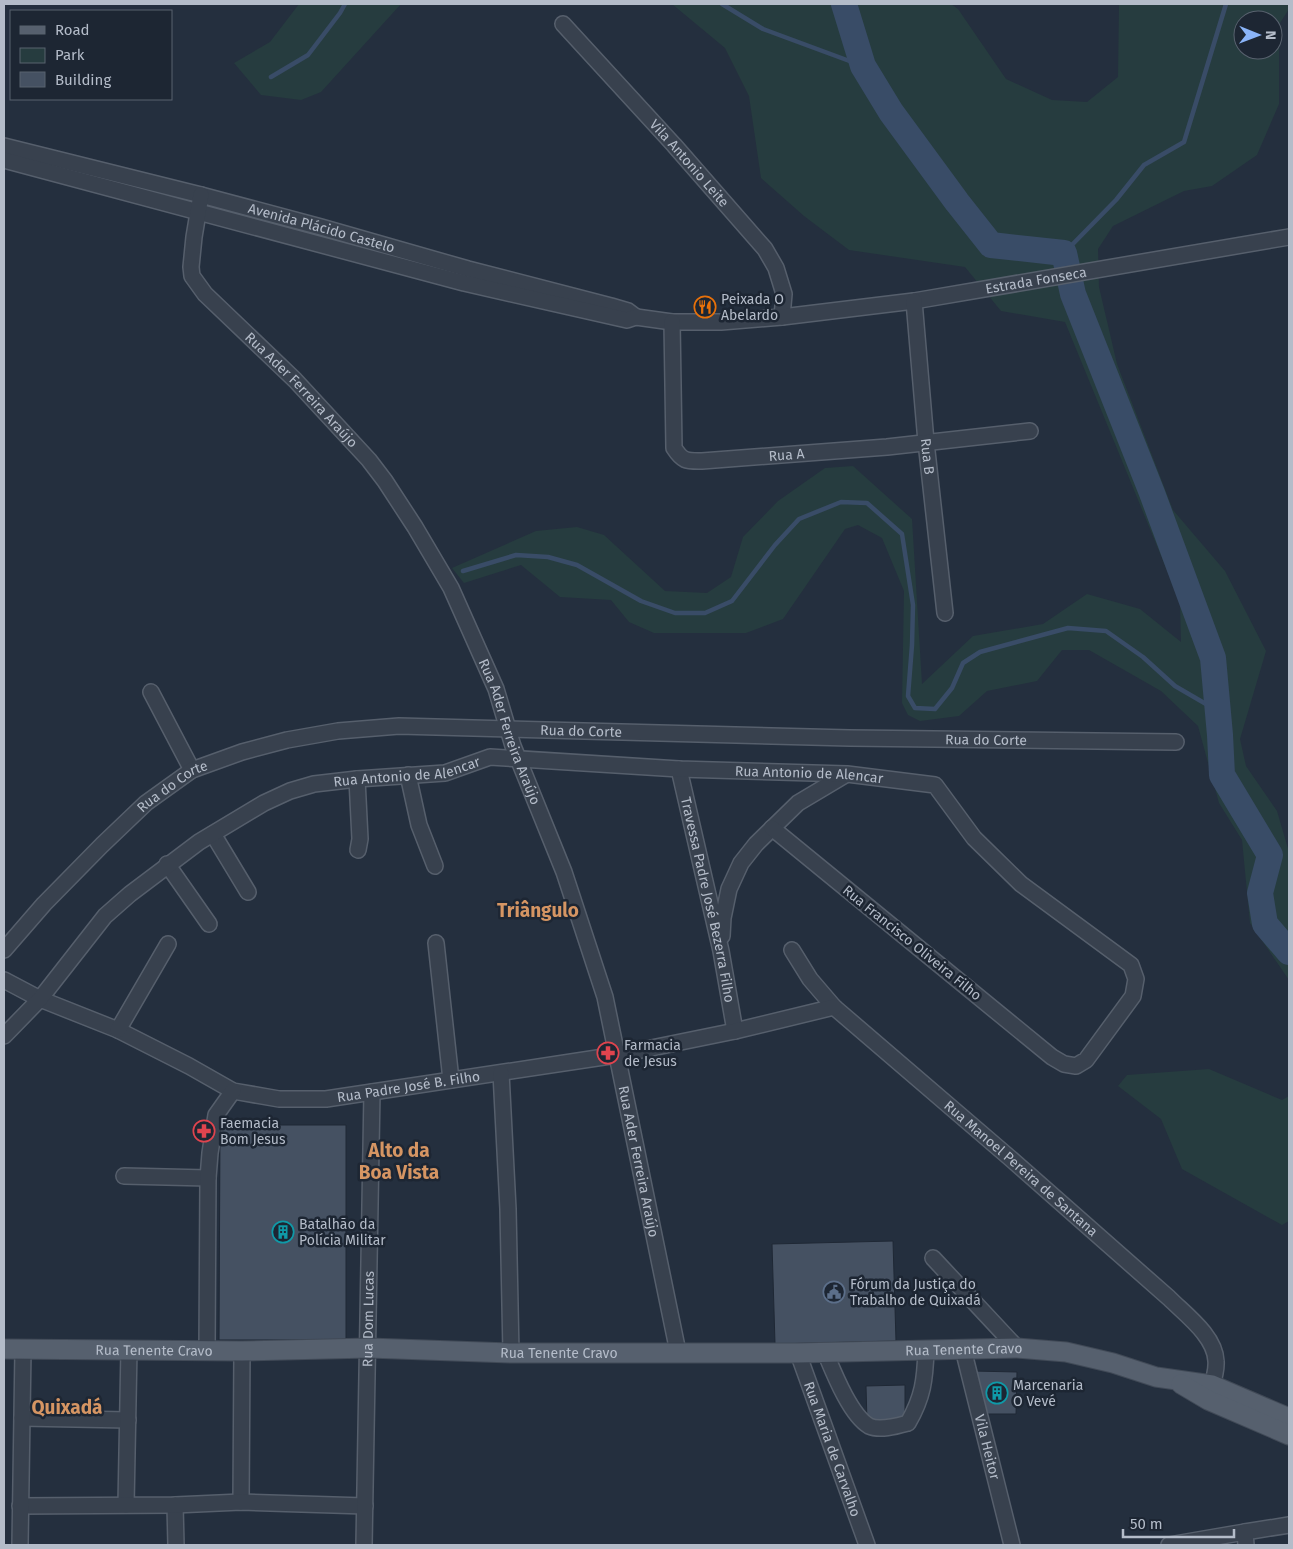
<svg xmlns="http://www.w3.org/2000/svg" width="1293" height="1549" viewBox="0 0 1293 1549" font-family="'Fira Sans',sans-serif">
<style>
.green{fill:#263c3f;fill-rule:evenodd}
.lines{fill:none;stroke-linecap:round;stroke-linejoin:round}
.stream{stroke:#394c67;stroke-width:4.5}
.river{stroke:#394c67;stroke-width:26}
.building{fill:#455162;stroke:#1f2835}
.minor-casing{stroke:#565f6c;stroke-width:18}
.major-casing{stroke:#414a57;stroke-width:21}
.minor{stroke:#38414e;stroke-width:15}
.major{stroke:#56606e;stroke-width:19}
.labels{text-anchor:middle;dominant-baseline:central;stroke-width:5;stroke-linejoin:round;paint-order:stroke}
.street-label{font-size:14px;fill:#b4bcc9;stroke:#1d2633}
.poi-label{font-size:14px;fill:#b4bcc9;stroke:#1d2633;text-anchor:start}
.district-label{font-size:19px;font-weight:bold;fill:#d59563;stroke:#1d2633}
</style>
<rect width="100%" height="100%" fill="#242f3e"/>
<path class="green" d="M299,4H401L321,92L301,100L261,95L234,63L270,42Z
M672,4H951L958,9L1006,79L1052,100L1087,102L1118,77L1119,4H1289V9L1280,23L1279,52V104L1257,155L1212,186L1184,191L1113,226L1098,249L1099,287L1117,364L1173,510L1225,571L1266,651L1240,739L1246,766L1277,811L1289,852V980L1250,923L1242,840L1219,803L1198,726L1161,691L1089,650H1062L1037,681L987,691L959,716L920,721L908,715L902,703L904,591L882,538L858,525L845,529L783,619L746,633H654L629,622L611,600L560,597L521,565L464,583L452,568L536,531L577,527L604,535L665,591L707,593L731,577L743,537L778,501L825,468L853,466L912,519L922,684L973,636L1043,624L1087,594L1140,609L1181,642L1180,602L1065,322L1001,311L965,267L849,250L804,216L761,178L749,96L725,48ZM1243,20H1273V50H1243Z
M1209,1069L1282,1100L1289,1096V1221L1282,1225L1182,1169L1161,1119L1118,1086L1127,1075Z"/>
<g class="lines">
<path class="stream" d="M722,4L763,29L863,66
M271,77L308,55L340,13L345,4
M1064,253L1116,200L1144,165L1184,142L1226,4
M463,571L516,555L548,557L577,565L641,601L675,613H705L732,601L775,545L799,519L841,502L867,503L902,534L913,605L912,645L908,696L915,708L935,709L952,688L963,663L980,652L1068,628L1106,631L1143,657L1175,686L1218,711"/>
<path class="river" d="M844,4L863,66L891,112L957,202L991,245L1064,253L1073,294L1152,493L1213,658L1220,735L1222,775L1270,855L1260,893L1265,924L1289,952"/>
</g>
<path class="building" d="M220,1125H346V1340H219Z
M893,1241L896,1341L775,1344L772,1244Z
M973,1371L1017,1372L1016,1414H983Z
M905,1385V1421L867,1422L866,1386Z"/>
<g class="lines">
<g class="minor-casing">
<g id="minor">
<path id="s1" d="M563,24L674,145L765,249L776,268L784,294L782,317"/>
<path id="s2" d="M4,146L201,195L321,227L468,269L611,306L628,311L636,317"/>
<path id="s3" d="M4,160L464,283L627,320L636,317L672,322H721L782,317L914,301L1289,237"/>
<path id="s4" d="M201,195L194,237L191,267L192,276L205,294L295,380L369,460L385,481L415,527L451,588L496,689L513,746L564,872L605,997L678,1352"/>
<path id="s5" d="M914,301L926,442L945,613"/>
<path id="s6" d="M672,322L674,448C683,462 687,461 702,461L887,447L1030,431"/>
<path d="M151,692L192,770"/>
<path id="s7" d="M679,769L721,951L735,1031"/>
<path d="M408,775L419,825L435,866"/>
<path d="M357,779L360,839L358,850"/>
<path d="M213,834L248,892"/>
<path d="M167,864L209,924"/>
<path d="M722,936L723,918L729,889L741,863L756,844L798,803L845,775"/>
<path d="M436,943L451,1080"/>
<path id="s8" d="M4,950L44,904L102,845L146,803L192,770L242,752L287,740L338,731L399,726L850,738L1176,742"/>
<path id="s9" d="M792,950L810,979L834,1007L1010,1158L1169,1298C1186,1315 1215,1336 1216,1361C1217,1372 1212,1385 1209,1396"/>
<path id="s10" d="M4,980L40,999L118,1030L189,1066L233,1091L279,1099H326L617,1055L735,1031L834,1007"/>
<path d="M118,1030L168,944"/>
<path id="s11" d="M4,1036L40,999L105,916L130,894L199,842L264,803L290,791L314,784L357,779L445,773L490,757L679,769L847,774L935,785L974,838L1021,884L1131,965L1136,979L1133,996L1086,1060L1076,1066L1064,1064L1052,1057L772,828"/>
<path d="M501,1073L508,1209L511,1353"/>
<path d="M124,1176L208,1178"/>
<path d="M933,1258L1017,1348"/>
<path id="s12" d="M963,1349L1012,1545"/>
<path d="M207,1351L208,1178L210,1153L216,1115L233,1091"/>
<path d="M825,1352C833,1371 850,1415 869,1426C880,1431 897,1426 908,1423C923,1397 925,1380 926,1350"/>
<path id="s13" d="M798,1353L867,1545"/>
<path d="M22,1418L128,1420"/>
<path d="M241,1502L242,1351"/>
<path d="M126,1505L129,1349"/>
<path d="M175,1505L176,1545"/>
<path d="M20,1506L175,1505L241,1502L365,1506"/>
<path d="M20,1545L23,1350"/>
<path id="s14" d="M364,1545L372,1092"/>
<path d="M1169,1545L1245,1532"/>
<path d="M1246,1545L1245,1532L1289,1525"/>
</g>
</g>
<g class="major-casing">
<g id="major">
<path id="s15" d="M4,1349L242,1351L369,1348L511,1353H798L1017,1348L1066,1352L1113,1363L1156,1377L1212,1385L1289,1418"/>
<path d="M1181,1384L1208,1400L1289,1435"/>
</g>
</g>
<use href="#minor" class="minor"/>
<use href="#major" class="major"/>
</g>
<defs>
<g id="restaurant-ring" transform="scale(1.125)"><circle r="9.5" fill="#1d2633" stroke="#e8710a" stroke-width="1.5"/><path d="M-5-6h1v4h1v-4h1v4h1v-4h1v5L-1.5 .5V6h-2V.5L-5-1ZM5-6V6H3V1.5H1.5Q1.5-4 5-6Z" fill="#e8710a"/></g>
<g id="pharmacy-ring" transform="scale(1.125)"><circle r="9.5" fill="#1d2633" stroke="#e0444e" stroke-width="1.5"/><path d="M-2-6h4v4h4v4h-4v4h-4v-4h-4v-4h4Z" fill="#e0444e"/></g>
<g id="building-ring" transform="scale(1.125)"><circle r="9.5" fill="#1d2633" stroke="#0f9aa8" stroke-width="1.5"/><path d="M-4-6H4V6H1V3H-1V6H-4ZM-2.5-4.3h1.7v1.8h-1.7ZM.8-4.3h1.7v1.8H.8ZM-2.5-1h1.7V.8h-1.7ZM.8-1h1.7V.8H.8Z" fill="#0f9aa8"/></g>
<g id="civic-ring" transform="scale(1.125)"><circle r="9.5" fill="#1d2633" stroke="#5c6f8a" stroke-width="1.5"/><path d="M-.6-6.5H3V-4.5H.6V-3L4-1V1h2V6H-6V1h2V-1L-.6-3ZM-1.2 2.5V6h2.4V2.5Z" fill="#5c6f8a"/></g>
</defs>
<g fill-rule="evenodd">
<use href="#restaurant-ring" x="705" y="307"/>
<use href="#pharmacy-ring" x="608" y="1053"/>
<use href="#pharmacy-ring" x="204" y="1131"/>
<use href="#building-ring" x="283" y="1232"/>
<use href="#civic-ring" x="834" y="1292"/>
<use href="#building-ring" x="997" y="1393"/>
</g>
<g class="labels">
<g class="street-label">
<text stroke="none"><textPath href="#s1" startOffset="188">Vila Antonio Leite</textPath></text>
<text stroke="none"><textPath href="#s2" startOffset="328">Avenida Plácido Castelo</textPath></text>
<text stroke="none"><textPath href="#s3" startOffset="1056">Estrada Fonseca</textPath></text>
<text stroke="none"><textPath href="#s4" startOffset="240">Rua Ader Ferreira Araújo</textPath></text>
<text stroke="none"><textPath href="#s6" startOffset="244">Rua A</textPath></text>
<text stroke="none"><textPath href="#s5" startOffset="156">Rua B</textPath></text>
<text stroke="none"><textPath href="#s4" startOffset="645">Rua Ader Ferreira Araújo</textPath></text>
<text stroke="none"><textPath href="#s8" startOffset="656">Rua do Corte</textPath></text>
<text stroke="none"><textPath href="#s8" startOffset="1061">Rua do Corte</textPath></text>
<text stroke="none"><textPath href="#s11" startOffset="500">Rua Antonio de Alencar</textPath></text>
<text stroke="none"><textPath href="#s11" startOffset="905">Rua Antonio de Alencar</textPath></text>
<text stroke="none"><textPath href="#s8" startOffset="236">Rua do Corte</textPath></text>
<text stroke="none"><textPath href="#s7" startOffset="134">Travessa Padre José Bezerra Filho</textPath></text>
<text transform="translate(912 943) rotate(39)">Rua Francisco Oliveira Filho</text>
<text stroke="none"><textPath href="#s10" startOffset="432">Rua Padre José B. Filho</textPath></text>
<text stroke="none"><textPath href="#s4" startOffset="1095">Rua Ader Ferreira Araújo</textPath></text>
<text stroke="none"><textPath href="#s9" startOffset="318">Rua Manoel Pereira de Santana</textPath></text>
<text stroke="none"><textPath href="#s14" startOffset="226">Rua Dom Lucas</textPath></text>
<text stroke="none"><textPath href="#s15" startOffset="150">Rua Tenente Cravo</textPath></text>
<text stroke="none"><textPath href="#s15" startOffset="960">Rua Tenente Cravo</textPath></text>
<text stroke="none"><textPath href="#s15" startOffset="555">Rua Tenente Cravo</textPath></text>
<text stroke="none"><textPath href="#s12" startOffset="101">Vila Heitor</textPath></text>
<text stroke="none"><textPath href="#s13" startOffset="102">Rua Maria de Carvalho</textPath></text>
</g>
<g class="poi-label">
<text x="721" y="299">Peixada O<tspan x="721" dy="16">Abelardo</tspan></text>
<text x="624" y="1045">Farmacia<tspan x="624" dy="16">de Jesus</tspan></text>
<text x="220" y="1123">Faemacia<tspan x="220" dy="16">Bom Jesus</tspan></text>
<text x="299" y="1224">Batalhão da<tspan x="299" dy="16">Polícia Militar</tspan></text>
<text x="850" y="1284">Fórum da Justiça do<tspan x="850" dy="16">Trabalho de Quixadá</tspan></text>
<text x="1013" y="1385">Marcenaria<tspan x="1013" dy="16">O Vevé</tspan></text>
</g>
<g class="district-label">
<text x="538" y="910">Triângulo</text>
<text x="399" y="1150">Alto da<tspan x="399" dy="22">Boa Vista</tspan></text>
<text x="67" y="1407">Quixadá</text>
</g>
</g>
<rect width="1293" height="1549" fill="none" stroke="#b4bcc9" stroke-width="10"/>
<rect x="10" y="10" width="162" height="90" fill="#1d2633" stroke="#59626f"/>
<rect x="20" y="26" width="25" height="8" fill="#56606e" stroke="#59626f"/>
<text x="55" y="35" font-size="15" fill="#b4bcc9">Road</text>
<rect x="20" y="48" width="25" height="15" fill="#263c3f" stroke="#59626f"/>
<text x="55" y="60" font-size="15" fill="#b4bcc9">Park</text>
<rect x="20" y="72" width="25" height="15" fill="#455162" stroke="#59626f"/>
<text x="55" y="85" font-size="15" fill="#b4bcc9">Building</text>
<g transform="translate(1258 35) rotate(91)"><circle r="24" fill="#1d2633" stroke="#59626f"/>
<path d="M0-4L9 19L0 12L-9 19Z" fill="#8ab4f8"/>
<text y="-8" font-size="14" font-weight="bold" text-anchor="middle" fill="#b4bcc9">N</text>
</g>
<path d="M1123 1529v8h111v-8" fill="none" stroke="#b4bcc9" stroke-width="2.5"/>
<text x="1130" y="1529" font-size="15" fill="#b4bcc9" stroke="#1d2633" stroke-width="4" paint-order="stroke">50 m</text>
</svg>
